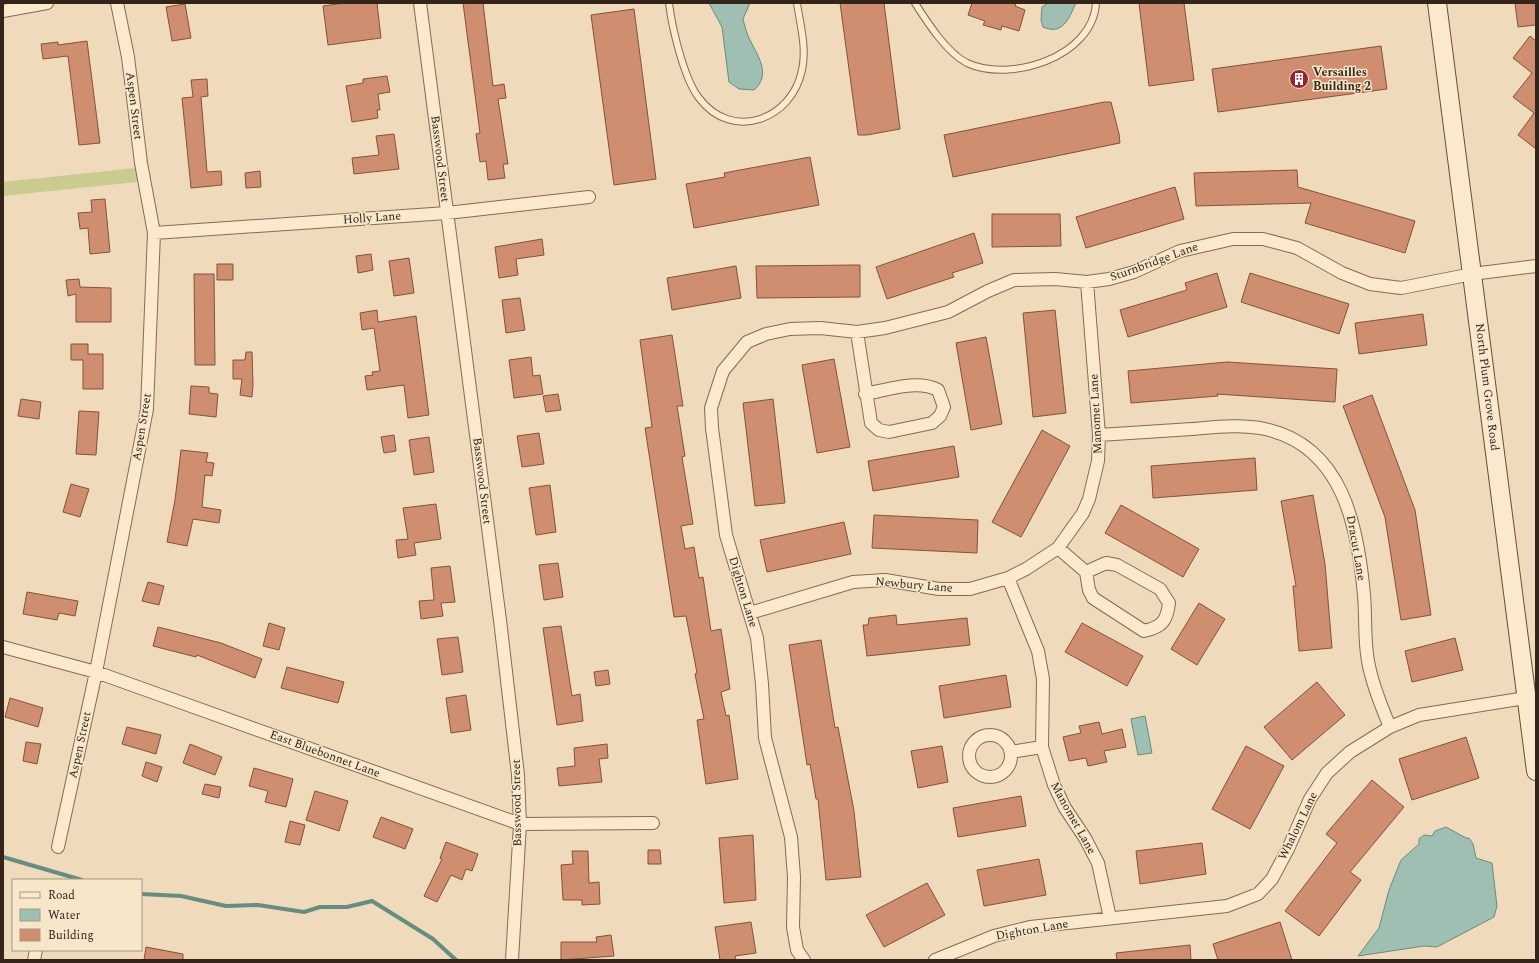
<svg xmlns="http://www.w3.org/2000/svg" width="1539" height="963" viewBox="0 0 1539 963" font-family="Spectral,serif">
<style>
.green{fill:#cacc8f}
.water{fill:#9fbfb3;stroke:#678c80}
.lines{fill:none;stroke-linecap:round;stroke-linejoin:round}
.stream{stroke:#678c80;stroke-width:4}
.building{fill:#ce8e6f;stroke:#85513a}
.lane-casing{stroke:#866a54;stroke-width:8}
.street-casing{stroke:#866a54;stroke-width:14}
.secondary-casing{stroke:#674c38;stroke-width:20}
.lane{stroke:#fae9cd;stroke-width:6}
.street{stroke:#fae9cd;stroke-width:12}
.secondary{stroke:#fae9cd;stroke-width:18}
.labels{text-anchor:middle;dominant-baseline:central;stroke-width:3;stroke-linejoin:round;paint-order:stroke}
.poi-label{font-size:12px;font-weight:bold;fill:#34241a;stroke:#f6e6ca;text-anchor:start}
.street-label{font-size:12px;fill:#34241a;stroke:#f6e6ca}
</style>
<rect width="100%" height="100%" fill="#efdbbb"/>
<path class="green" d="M136,168L137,182L3,196V182Z"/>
<path class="water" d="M709,3H750L743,19C745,27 747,35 751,42C759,58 771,75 754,90L739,89L729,82L722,27Z
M1048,3H1076C1069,18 1063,36 1043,27L1041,20L1042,7Z
M1145,716L1152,753L1138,755L1131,719Z
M1446,827L1466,838H1469L1473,844L1476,858L1492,863L1497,906L1494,917L1437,947L1424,946L1358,956L1379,928L1389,890L1401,860L1419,844V839L1424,835L1432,836L1435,831Z"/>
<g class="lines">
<path class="stream" d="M3,857L82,880
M141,894L181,896L226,906L258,905L304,912L320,907H347L372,901L433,939L456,960"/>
</g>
<path class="building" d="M344,3H377L381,38L328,45L323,6Z
M463,3H483L493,86L504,84L506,98L498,99L508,164H503L505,178L488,180L486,161L480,162L476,134L480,133Z
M840,3H884L900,129L867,135H858Z
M972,3H1016L1015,6L1025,10L1019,31L1002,26L1001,30L983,25L985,21L968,15Z
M1139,3H1184L1194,80L1149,86Z
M1515,3H1536V25L1518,27Z
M185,4L191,38L172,41L166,7Z
M634,9L656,179L614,185L591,15Z
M1530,36L1536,41V149L1518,135L1534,113L1513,97L1532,73L1513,58Z
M87,41L100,143L79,145L68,56L43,59L41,44L58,42V45Z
M1381,46L1387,89L1218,112L1212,69Z
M387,76L390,92L378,94L380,110H377L378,118L352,122L346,86L363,83V79Z
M207,79L208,96L201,97L207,172L221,171L222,185L191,188L182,98L193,97L191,80Z
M1104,102H1111L1119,134L1120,143L953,177L944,135Z
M394,134L399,169L354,174L352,158L379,155L376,136Z
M810,157L819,205L694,228L686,184L725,177L724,173Z
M1297,170L1298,187L1415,221L1405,253L1305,223L1311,203L1196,206L1194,173Z
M260,171L261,187L246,188L245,173Z
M1175,187L1184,219L1086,248L1076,217Z
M105,199L110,252L90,254L88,228L80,229L78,213L92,212L91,200Z
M992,214H1060L1061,246L992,247Z
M974,233L983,263L952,273L954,277L887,299L876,267Z
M542,239L544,255L516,259L518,275L499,278L495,247Z
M371,254L373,270L358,273L356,256Z
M409,258L414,293L394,296L389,261Z
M217,264H233V280H217Z
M860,265V297L757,298L756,266Z
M736,266L741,298L672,310L667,278Z
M1217,273L1227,307L1128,337L1120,310L1187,290L1185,283Z
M1250,273L1349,304L1339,334L1241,302Z
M194,274H214L215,365H195Z
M79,279L80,287L111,288V322H76V294L68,296L66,280Z
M520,298L525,330L506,333L502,300Z
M377,310L378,322L416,316L429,415L408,418L404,385L367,390L365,376L373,375L372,372L380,371L374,328L362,330L360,313Z
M1055,310L1066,413L1033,417L1023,313Z
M1423,314L1427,345L1359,354L1355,323Z
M672,335L683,406H677L685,456L682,457L693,524L681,526L685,549L694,547L699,578L703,577L711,631L721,629L730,689L721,692L726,716L729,715L738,779L706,784L697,720L704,719L695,674L697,673L686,616L674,617L645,428L652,427L640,340Z
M986,337L1002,424L971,430L956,343Z
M71,344H88V354H103V389H83V360H71Z
M246,352H252L253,384L252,397L240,395L242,379H233V360H245Z
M531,357L533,376L540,375L543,394L514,398L509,360Z
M834,359L850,447L817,453L802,365Z
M1227,362L1337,369L1335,402L1217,394L1218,396L1131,403L1128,371Z
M191,386L209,387V393L218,394L216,417L189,414Z
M558,394L561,410L546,412L543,396Z
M1372,395L1415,510L1431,615L1401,620L1385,517L1343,406Z
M21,399L41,402L39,419L18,416Z
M773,399L785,503L755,506L743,403Z
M79,411L99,412L96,455L76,454Z
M1042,430L1070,446L1021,537L992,522Z
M539,433L544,464L522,467L517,436Z
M394,435L396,451L384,453L381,437Z
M429,437L434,472L414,475L409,440Z
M954,446L959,477L873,491L868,461Z
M181,450L208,453L206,462L214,463L212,476L205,475L202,507L221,510L219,523L193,519L187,546L167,542L175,500Z
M1255,458L1257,490L1153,498L1151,466Z
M71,484L89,489L80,517L63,512Z
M550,485L556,532L536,535L529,488Z
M1313,495L1325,564L1332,648L1299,651L1293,586H1296L1281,501Z
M436,504L441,539L414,543L416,555L398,558L396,540L408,539L403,508Z
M1121,505L1199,549L1183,577L1105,533Z
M874,515L978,520L977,553L872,548Z
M844,522L851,554L767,572L760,540Z
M558,563L563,597L544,600L539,565Z
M450,566L455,602L441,603L443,616L421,619L419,601L434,600L431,568Z
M148,582L164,586L159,605L142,601Z
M27,592L78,601L75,616L59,613L57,620L23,614Z
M1199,603L1225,619L1197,665L1171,649Z
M896,615L897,625L967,618L970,645L867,656L863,625H868L869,618Z
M269,623L285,628L279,650L263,646Z
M1082,623L1143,656L1127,686L1065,652Z
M561,626L572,696L580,694L583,721L557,725L543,628Z
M158,627L221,643L262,659L255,678L197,655L196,657L153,646Z
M458,637L463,672L442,675L437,639Z
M1455,638L1463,670L1412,682L1405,651Z
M821,640L835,728L838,727L854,811L861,877L826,880L818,799H816L810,764L807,765L789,645Z
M287,667L344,682L338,703L281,688Z
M608,670L610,684L596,686L594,672Z
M1006,675L1011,707L944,718L939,686Z
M1317,682L1345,715L1292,760L1264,727Z
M466,695L471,730L451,733L446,698Z
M10,698L43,708L38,727L5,717Z
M1099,722L1102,734L1122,729L1126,747L1104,751L1107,762L1088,766L1086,758L1069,761L1063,737L1081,733L1079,726Z
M127,727L161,735L156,754L122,744Z
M1466,737L1479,778L1412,800L1399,759Z
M26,742L41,744L37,764L23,761Z
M190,744L222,757L215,775L183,763Z
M607,744L608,758L599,759L602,782L559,786L557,768L575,766L574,748Z
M942,746L948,782L918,788L911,751Z
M1246,746L1284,766L1250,829L1212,809Z
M146,762L162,767L157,782L142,776Z
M254,768L293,779L286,807L265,802L268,791L249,786Z
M1372,780L1404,807L1350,872L1361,880L1319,936L1285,911L1337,843L1326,834Z
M205,784L221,787L219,798L202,794Z
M315,791L348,801L339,831L306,820Z
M1021,796L1026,826L958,837L953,808Z
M381,817L413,829L405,849L373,837Z
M290,821L305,825L300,845L285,842Z
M753,835L756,900L724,903L719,838Z
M446,842L478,854L472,871L466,869L462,880L451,875L437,902L424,896L442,859L440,858Z
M1202,843L1206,874L1140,884L1136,851Z
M648,850H660L661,864H648Z
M572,851H588L589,883L599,882L600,904L582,905V900H563L561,865L573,864Z
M1039,859L1046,895L984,906L977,870Z
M927,883L945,915L884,947L866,915Z
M751,922L756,953L735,956L736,960H720L715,927Z
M1280,922L1292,960H1218L1213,944Z
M611,935L614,956L561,960V942H597L596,937Z
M1190,945L1191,960H1117L1116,953Z
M146,947L183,954V960H144Z"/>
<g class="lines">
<g class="lane-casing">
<path id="lane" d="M669,3C672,28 684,79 699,98C732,142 792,120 802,70C807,48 800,24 797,3
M915,3C927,22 947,53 967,63C1010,83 1093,57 1096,3"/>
</g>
<g class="street-casing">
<path id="street" d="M420,3L500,620L518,775L520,824L512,960
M3,11L47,3
M154,233L447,213L589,197
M857,332L871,423L879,430L889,432L932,423L940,416L944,407L938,390C917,379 888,390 865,394
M1099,435C1130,433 1161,431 1192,429C1216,427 1241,424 1265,429C1343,446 1358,527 1364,595C1366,617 1364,640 1368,661C1372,684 1381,706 1390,727
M1058,548L1086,572L1089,590L1093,598L1144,631C1162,627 1167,621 1169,603L1160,589L1117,565L1106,563L1086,572
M1008,578L1038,651L1043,679L1042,747L1054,785L1065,808L1085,838L1098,863L1110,918
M750,613L853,582L885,580L939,589H970L1008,578L1026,569L1058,548L1083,513L1089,499L1098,461L1099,435L1087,282
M3,647L96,672L520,824L653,823
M969 756a21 21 0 1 1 42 0a21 21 0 1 1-42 0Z
M1011,752L1042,747
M58,847L96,672L147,409L154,233L141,163L128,57L117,3
M34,960L36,950
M804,960L797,950L793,927L794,877L791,837L765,738L762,684L757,638L726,535L712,428L711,408L723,371L747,342L766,334L790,329L820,328L857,332L885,328L948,312L988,291L1014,280L1055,279L1087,282L1109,279L1134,272L1180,251L1233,239H1263L1297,248L1342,273L1370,284L1401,288L1472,274L1536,266
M935,960L994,936L1030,927L1227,906L1258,894L1272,879L1288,849L1310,799L1327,773L1350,752L1390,727L1419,715L1526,698"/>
</g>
<g class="secondary-casing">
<path id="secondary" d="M1437,3L1536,771"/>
</g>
<use href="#lane" class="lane"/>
<use href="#street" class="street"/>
<use href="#secondary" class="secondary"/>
</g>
<defs>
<g id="building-disc" transform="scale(1)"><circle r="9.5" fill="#96232e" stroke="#f6e6ca"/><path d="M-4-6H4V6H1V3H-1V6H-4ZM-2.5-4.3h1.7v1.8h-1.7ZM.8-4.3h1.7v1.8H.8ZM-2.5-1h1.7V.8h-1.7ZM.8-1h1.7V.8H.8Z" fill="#fff"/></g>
</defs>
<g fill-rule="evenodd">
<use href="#building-disc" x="1299" y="79"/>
</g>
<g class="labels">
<g class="poi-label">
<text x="1313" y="72">Versailles<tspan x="1313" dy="14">Building 2</tspan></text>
</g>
<g class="street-label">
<text transform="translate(134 106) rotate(83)">Aspen Street</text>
<text transform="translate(440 159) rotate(83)">Basswood Street</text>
<text transform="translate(372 218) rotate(-4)">Holly Lane</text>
<text transform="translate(1154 262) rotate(-20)">Sturnbridge Lane</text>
<text transform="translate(1487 387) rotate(83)">North Plum Grove Road</text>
<text transform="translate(1096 414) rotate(-93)">Manomet Lane</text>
<text transform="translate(142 427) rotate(-81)">Aspen Street</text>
<text transform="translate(482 481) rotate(83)">Basswood Street</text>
<text transform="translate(1356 548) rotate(80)">Dracut Lane</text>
<text transform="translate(914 585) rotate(5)">Newbury Lane</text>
<text transform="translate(743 592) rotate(73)">Dighton Lane</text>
<text transform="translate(80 745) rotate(-78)">Aspen Street</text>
<text transform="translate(325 754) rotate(20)">East Bluebonnet Lane</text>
<text transform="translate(517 803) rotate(-91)">Basswood Street</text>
<text transform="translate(1073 818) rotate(61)">Manomet Lane</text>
<text transform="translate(1298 826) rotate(-64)">Whalom Lane</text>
<text transform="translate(1032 930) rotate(-10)">Dighton Lane</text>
</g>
</g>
<rect width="1539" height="963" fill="none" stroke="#34241a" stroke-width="8"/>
<rect x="12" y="879" width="130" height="72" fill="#f6e6ca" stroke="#a89884"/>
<rect x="20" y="892" width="20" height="6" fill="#fae9cd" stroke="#a89884"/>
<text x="48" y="899" font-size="12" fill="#34241a">Road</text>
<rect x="20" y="909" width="20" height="12" fill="#9fbfb3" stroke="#a89884"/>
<text x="48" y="919" font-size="12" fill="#34241a">Water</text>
<rect x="20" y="929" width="20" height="12" fill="#ce8e6f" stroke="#a89884"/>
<text x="48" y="939" font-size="12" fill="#34241a">Building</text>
</svg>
